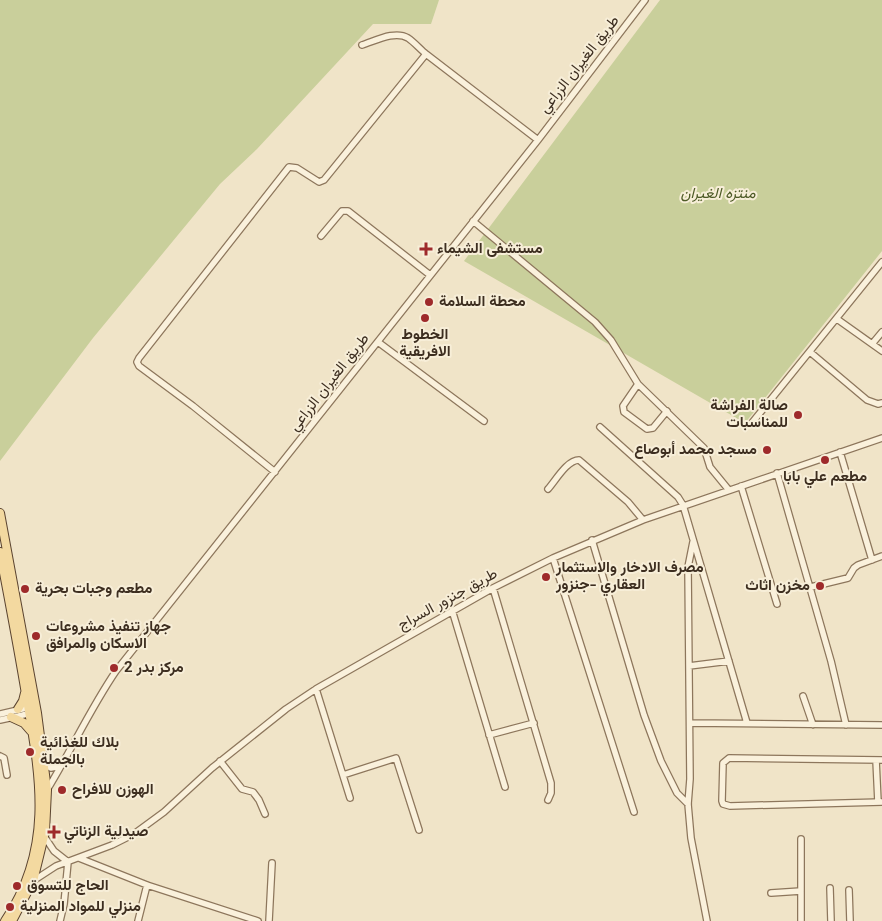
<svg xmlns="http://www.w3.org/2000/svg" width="882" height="921" viewBox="0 0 882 921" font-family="Georgia,Vazirmatn,serif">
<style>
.green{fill:#c9cf9b}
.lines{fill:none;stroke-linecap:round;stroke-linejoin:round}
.minor-casing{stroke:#8d765c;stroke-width:8}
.major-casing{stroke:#5b4430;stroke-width:10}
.minor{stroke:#faf1dc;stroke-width:5.5}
.major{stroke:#f3d9a0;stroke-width:8}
.poi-dot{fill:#9e2a2b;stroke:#f7eed8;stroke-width:2}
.labels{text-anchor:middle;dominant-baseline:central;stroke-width:4;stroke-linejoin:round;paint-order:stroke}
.street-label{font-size:15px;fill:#3d2e20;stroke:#f7eed8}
.park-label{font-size:15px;font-style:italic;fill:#4d5a26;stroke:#f7eed8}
.poi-label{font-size:15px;font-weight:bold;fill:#3d2e20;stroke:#f7eed8;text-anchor:start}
</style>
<rect width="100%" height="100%" fill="#f0e4c8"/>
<path class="green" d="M0,0H439L431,24H373L257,149L220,184L93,338L0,461Z
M660,0H882V251L745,423L464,261Z"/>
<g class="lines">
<g class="minor-casing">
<path id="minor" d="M362,45C375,41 395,30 408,38C414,42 420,49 426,54L538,140
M473,221L595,322L611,340L638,384L704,448L710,467L728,489
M321,236L342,211H348L430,275
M837,319L882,351
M378,342L484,421
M872,344L882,332
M810,352L867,400L878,404L882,403
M638,384L623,406L624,412L647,429L653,428L667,411
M751,424L882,262
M600,427L678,497L683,505L747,723
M840,452L872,560
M275,472L193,406L139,366L137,362L139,358L289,167L297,168L319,182L324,180L426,54
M777,473L831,661L846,725
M741,486L777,604
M548,489C556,480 567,460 579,460L628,502L643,520
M592,540L644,715L661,761L677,793L688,804
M693,542L688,567L690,779L688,804L691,838L707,921
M553,558L634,812
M811,587L848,578L854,568L858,565L882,556
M493,588L551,783V793L548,800
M452,610L505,787
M689,666L729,661
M316,689L350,798
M803,696L813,725
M0,714L31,707
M0,720L32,713
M690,723L882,725
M489,735L534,723
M0,756L4,758L7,775
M876,760L878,802
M882,760L729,758L723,763L722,801L723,804L730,806L882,802
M220,761L242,789L253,792L259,800L265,814
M44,764L51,768L61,766
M343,775L396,758L419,830
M47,790C71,751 90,709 116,671L538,140L645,0
M44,836L54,851L68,862
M801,839V921
M79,858L147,885L258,921
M33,881L56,866L112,845L134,834L164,812L212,768L286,709L316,689L493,588L553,558L643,520L882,438
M830,888L831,921
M849,890L850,921
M771,893L801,891
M60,921L64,904L68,862
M138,921L147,885
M269,921L272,863"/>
</g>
<g class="major-casing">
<path id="major" d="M0,513L37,713L47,790L45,832L33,881L12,921
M0,552C9,599 18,646 26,694C40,775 55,847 5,921
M18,709L23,701L25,693
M11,717L24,723L31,731"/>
</g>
<use href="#minor" class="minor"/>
<use href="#major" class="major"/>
</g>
<g class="poi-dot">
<path d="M423.5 241.5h5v5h5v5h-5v5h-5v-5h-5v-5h5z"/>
<circle cx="429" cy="302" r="5"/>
<circle cx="425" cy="318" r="5"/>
<circle cx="798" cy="415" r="5"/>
<circle cx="767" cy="450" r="5"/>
<circle cx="825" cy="460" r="5"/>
<circle cx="546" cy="577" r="5"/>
<circle cx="820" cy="586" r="5"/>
<circle cx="25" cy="589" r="5"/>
<circle cx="36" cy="636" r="5"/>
<circle cx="114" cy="668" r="5"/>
<circle cx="30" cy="752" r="5"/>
<circle cx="62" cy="790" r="5"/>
<path d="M51.5 824.5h5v5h5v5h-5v5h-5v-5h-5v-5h5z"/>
<circle cx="17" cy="886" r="5"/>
<circle cx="10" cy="907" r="5"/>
</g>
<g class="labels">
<g class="street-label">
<text transform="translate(580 65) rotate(-52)">طريق الغيران الزراعي</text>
<text transform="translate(330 383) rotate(-52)">طريق الغيران الزراعي</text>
<text transform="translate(448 600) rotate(-29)">طريق جنزور السراج</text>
</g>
<g class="park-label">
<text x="718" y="194">منتزه الغيران</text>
</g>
<g class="poi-label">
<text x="437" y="249">مستشفى الشيماء</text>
<text x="439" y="302">محطة السلامة</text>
<text x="425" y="335" text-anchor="middle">الخطوط<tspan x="425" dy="17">الافريقية</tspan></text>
<text x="788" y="406" text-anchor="end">صالة الفراشة<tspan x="788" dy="17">للمناسبات</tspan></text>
<text x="757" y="450" text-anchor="end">مسجد محمد أبوصاع</text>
<text x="825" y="477" text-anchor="middle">مطعم علي بابا</text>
<text x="556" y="568">مصرف الادخار والاستثمار<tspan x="556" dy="17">العقاري -جنزور</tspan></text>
<text x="810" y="586" text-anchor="end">مخزن اثاث</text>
<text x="35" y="589">مطعم وجبات بحرية</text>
<text x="46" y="627">جهاز تنفيذ مشروعات<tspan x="46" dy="17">الاسكان والمرافق</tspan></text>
<text x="124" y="668">مركز بدر 2</text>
<text x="40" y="743">بلاك للغذائية<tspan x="40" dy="17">بالجملة</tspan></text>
<text x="72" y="790">الهوزن للافراح</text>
<text x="64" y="832">صيدلية الزناتي</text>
<text x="27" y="886">الحاج للتسوق</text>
<text x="20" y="907">منزلي للمواد المنزلية</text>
</g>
</g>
</svg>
